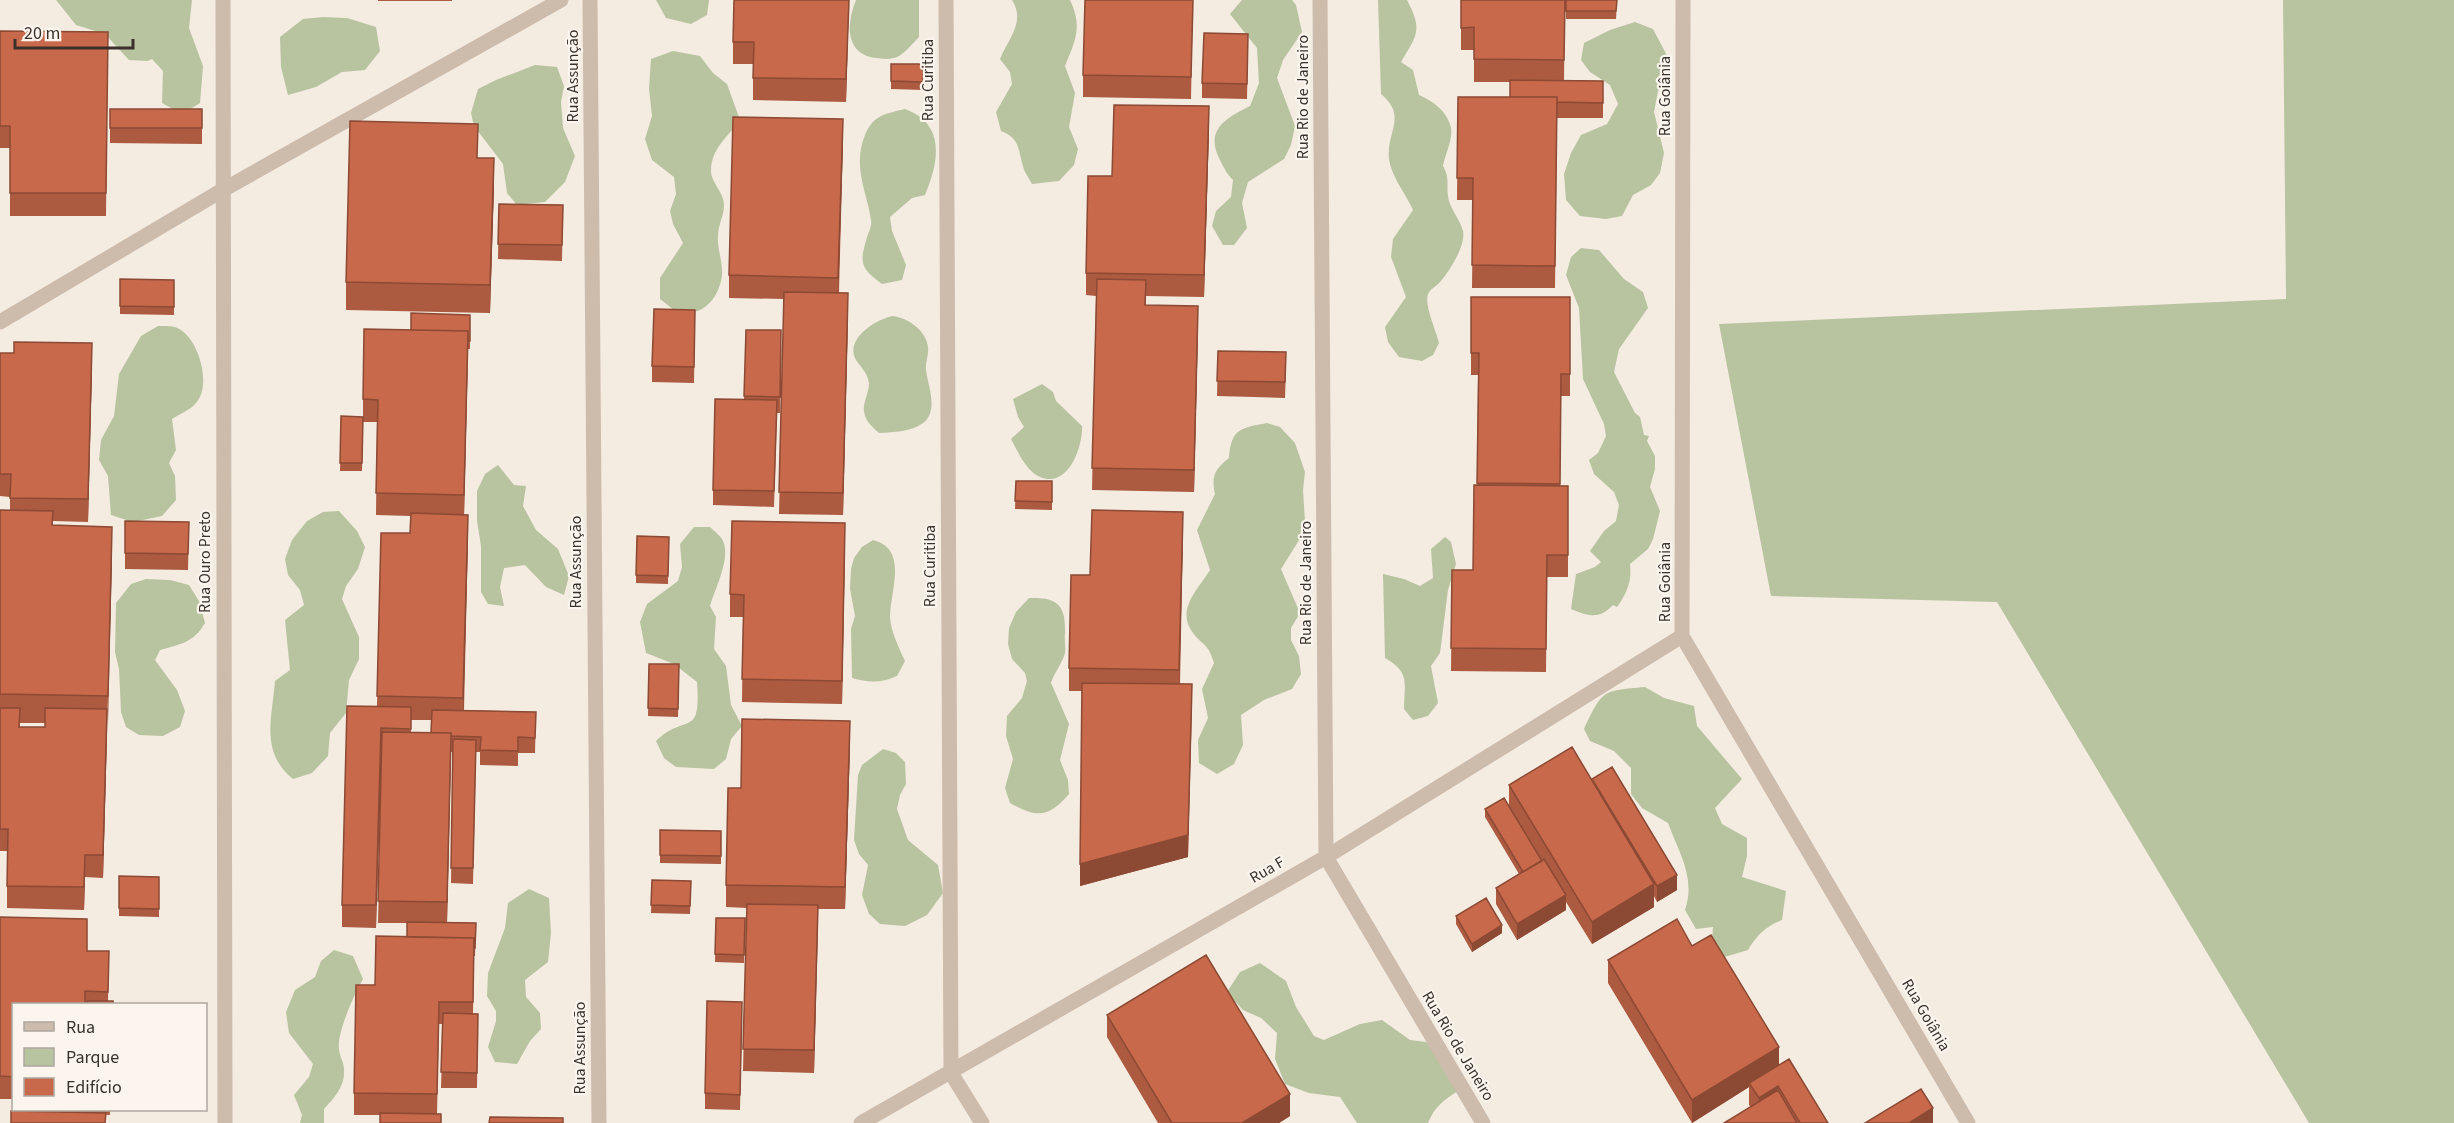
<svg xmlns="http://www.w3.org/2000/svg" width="2454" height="1123" viewBox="0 0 2454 1123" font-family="'Source Sans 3',sans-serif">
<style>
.green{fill:#b8c4a0}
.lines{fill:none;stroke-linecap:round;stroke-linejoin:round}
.minor{stroke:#cdbbac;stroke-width:15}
.wall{fill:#ac5a40;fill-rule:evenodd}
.shaded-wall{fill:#8c4a34}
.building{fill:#c8694b;stroke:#8c4a34;stroke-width:1.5}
.labels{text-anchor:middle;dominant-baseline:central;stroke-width:4.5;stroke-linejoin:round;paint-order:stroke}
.street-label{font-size:16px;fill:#3b302b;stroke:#fbf5ee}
</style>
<rect width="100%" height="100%" fill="#f4ebe1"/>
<path class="green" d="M56,0H192L189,28L203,66L200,103L182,114L162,103L163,71L152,59L148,61L129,60L105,34L76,25Z
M656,0H709L707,15L691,24L666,18Z
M856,0H919V37C913,43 906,52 899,56C891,60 884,59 876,58C845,54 846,24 856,0Z
M1012,0H1070C1083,27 1075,41 1065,66L1075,93L1069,127L1078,149L1074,165L1059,181L1032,184C1029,178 1024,172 1023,166C1018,150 1020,138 1001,131L996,112L1012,84L1010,72L1000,59C1008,39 1026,22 1012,0Z
M1242,0H1292L1296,5L1302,32L1283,60L1277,78L1295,126L1291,145L1284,159L1248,182L1242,203L1247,228L1234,245H1223L1212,226L1216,211L1231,197L1233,180C1227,174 1224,168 1220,160C1204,130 1226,118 1250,106L1259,83L1257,48L1230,14Z
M1378,0H1407C1423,30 1417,35 1401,62L1413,70L1419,95C1433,101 1448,112 1451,128C1453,139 1445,155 1443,166C1451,180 1445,186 1449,201C1452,211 1460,220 1463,231C1466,245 1450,270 1441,281C1437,286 1430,289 1428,294C1424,305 1436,330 1439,343L1433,355L1422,361L1399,357L1388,342L1385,327L1406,297L1391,257L1393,239L1413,210C1406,194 1391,176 1389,159C1386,131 1408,117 1381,94Z
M2283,0H2454V1123H2309L1997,602L1771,596L1719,324L2286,299Z
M323,17L347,18L376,27L380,51L365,70L342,72L316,87L288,95L281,67L280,37L303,19Z
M1635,22L1653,29L1672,65L1658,91L1654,112L1664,153L1660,173L1651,185L1633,195L1622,216L1606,219L1580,216L1566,200L1564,174L1571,153L1581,135L1607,124L1618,104L1610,85L1590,72L1581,60L1584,43L1610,30Z
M673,51L700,56L713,73L727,84L740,120C729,136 711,148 711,171C711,183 724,192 724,205C724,216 718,225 718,236C717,251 725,266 721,281C716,302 700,317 679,312C672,310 666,303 660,299V278L683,243L673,224L670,211L676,194L674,177L652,160L645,139L652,116L649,89L651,59Z
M535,65L557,67L564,86L561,102L563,128L575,156L565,182L545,202L517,205L507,193L503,164L474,126L471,113L478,89L496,80Z
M905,109C946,124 939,162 925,195L912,198L890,217L892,231L906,265L902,280L882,284C858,267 860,261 868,234C870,229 872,225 871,220C867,193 855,172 862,144C870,117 879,115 905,109Z
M1581,248L1599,250L1624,279L1643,292L1648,308L1619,349L1614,372L1635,413L1640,417L1644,435L1649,436L1647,441L1655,456V469L1650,487L1660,511L1653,539L1648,549L1630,564C1632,581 1627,593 1617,607L1613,605C1599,620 1588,616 1571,609L1576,574L1595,567L1601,562L1590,551L1604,531L1616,521L1619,505L1614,492L1594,474L1589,460L1598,453L1606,436L1604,424L1583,379L1579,308L1566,275L1571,257Z
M893,316C908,318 926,330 928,347C929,355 925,363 926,370C928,386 939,411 923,423C911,432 894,432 879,433C867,423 860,414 866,398C867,393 869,389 869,384C868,373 862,369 856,360C844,339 876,319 893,316Z
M158,326C165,326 175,325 181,330C199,342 212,385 196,403C191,410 179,414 172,419L176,450L169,463L175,476L176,500L162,516L133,522L111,515L108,476L99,460L101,440L114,416L119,374L141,336Z
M1042,384L1053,392L1056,401L1082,426C1083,448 1067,491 1038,476C1026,470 1017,450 1011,439L1024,427L1018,417L1013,399Z
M1267,423L1280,427L1295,443L1305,472L1303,490L1305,522L1301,537L1281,569L1300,613L1291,628V640L1299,656L1301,674L1292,689L1264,700L1241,715L1243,745L1234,764L1217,774L1199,763L1198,740L1208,718L1202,689L1214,663C1208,643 1204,647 1193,633C1175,610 1199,588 1210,570L1197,530L1215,494C1211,476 1215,469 1229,458C1231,429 1240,428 1267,423Z
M498,465L514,485L526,486L523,506L536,530L558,549L569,576L564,595L546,587L525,565L504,568L500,587L504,606L488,604L481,592V546L477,521V491L485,474Z
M339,511L357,531L365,547L358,569L346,586L342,599L359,637V659L349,680L346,713L330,733L328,756L312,773L293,779C260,752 272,719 275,681L290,670L285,620L304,605L300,590L288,575L285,559L292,540L307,521L323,512Z
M694,527H710C714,531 721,536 723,541C731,558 715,589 710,606L716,617L714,649L726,666L731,705L742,726L731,739L726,759L714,769L676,767L664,758L656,741C686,712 701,740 697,682L674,664L646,653L640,622L647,604L678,581L682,567L680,544Z
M1445,537L1451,542L1456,564L1448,590L1440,653L1431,666L1438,703L1428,716L1413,720L1404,709C1404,683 1411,673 1385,658L1383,574L1404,579L1420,586L1433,578L1431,549Z
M873,540C909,549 890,591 890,617C891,632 899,648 905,661L897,676C881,683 869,683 852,678L851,629L855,616L850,589L851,569L854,558L862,547Z
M146,579L170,580L189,585L199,601L205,623C193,643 181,644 160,650L155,660L177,690L185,711L180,727L163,736L139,735L126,727L121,712L119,669L115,652L116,603L131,584Z
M1029,598C1058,597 1066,605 1065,634C1064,639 1066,648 1065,653C1063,662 1054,673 1051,683L1069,724L1060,760L1068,780L1069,794C1048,818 1037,818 1010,803L1005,788L1013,759L1006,736L1007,716L1022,698L1027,681L1025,673L1012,659L1008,644L1009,628L1016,612Z
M1645,687L1664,698L1694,706L1697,726L1742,779L1715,808L1722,824L1747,838V856L1742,877L1786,891L1782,920C1765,927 1757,935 1748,950L1721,958L1712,940L1713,927L1696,929L1685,910C1696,878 1679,853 1668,823L1642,808L1631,794V768L1614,751L1590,741L1584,729C1603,689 1602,691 1645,687Z
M883,749L896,753L905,762L906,784L900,795L897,809L908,840L938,865L943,893L927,915L905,926L880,924L869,914L862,895L868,865L859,854L854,840L858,775L862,765Z
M529,889L549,898L551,933L548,962L525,980L526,997L540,1013L541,1029L530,1041L517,1064L495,1062L488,1047L496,1021V1011L487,996L488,973L505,928L508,903Z
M334,950L353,956L363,979C354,996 342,1021 339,1041C338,1050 340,1055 343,1063C348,1083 336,1096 324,1109V1123H300L302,1115L294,1095L309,1077L313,1064L289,1033L286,1012L295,990L315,977L321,961Z
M1260,963L1286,981L1296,1007L1314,1036L1324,1040L1360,1024L1382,1020L1410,1040L1426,1042L1442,1060L1458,1091C1444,1100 1434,1107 1428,1123H1357L1340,1097L1309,1093L1285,1084L1275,1059L1277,1033L1261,1018L1243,1010L1227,992L1240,972Z"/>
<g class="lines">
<path class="minor" d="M223,0L225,1123
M590,0L599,1123
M946,0L951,1073L982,1123
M1320,0L1326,857L1483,1123
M1683,0L1682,636L1968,1123
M0,322L221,191L561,0
M861,1123L1326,857L1682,636"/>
</g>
<path class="wall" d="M378,0H452V1H378Z
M849,0L846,102L753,100V64H733V42Z
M1193,0L1191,99L1083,97V75Z
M1461,0H1565L1564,80L1603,81V118H1557L1555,288H1472L1473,200H1457L1458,97H1510V82H1474V50H1461Z
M1566,0H1617L1616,19H1566Z
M0,31L108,32L106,216H10V148H0Z
M1248,49L1247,99L1202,98V83Z
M891,64H923V90L891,89Z
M110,109H202V144L110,143Z
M1209,128L1204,297L1146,296V305L1198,329L1194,492L1092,490L1096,296L1086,295V273L1112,176Z
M843,142L839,292L848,315L843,515L779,514L784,299L729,298V275Z
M494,186L490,313L346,310V282Z
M499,204L563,205L562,261L498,259Z
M120,279L174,280V315L120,314Z
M1471,297H1570V396H1561L1560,486H1568V577H1547L1546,672L1451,671L1452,570H1473L1477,485L1478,375H1471Z
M695,310L694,383L652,382V366Z
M470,315V349H468L464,515L468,537L464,710L536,712L535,753H518V766L480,765V752H476L473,884L451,883L453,752H451L447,922L476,923L475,956H474L473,1014H478L477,1088H441L443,1024H439L437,1114L380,1115H354V1093L375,985L407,937V923H378L382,751L381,750L376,928L342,927V905L377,706L381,533H410L411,516L376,515L377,422H363L362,471H340L341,416L363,417V399L411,330ZM411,720H432L431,733L411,732Z
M746,330H781L780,413H777L774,507L713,505V490L744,399Z
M1218,351L1286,368L1285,398L1217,396Z
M0,353L92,366L88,522L53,521V525L112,555L103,878L85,877L84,910L7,908V851H0V510H10V497L0,496ZM20,723H45V727H20Z
M1016,481H1052V510L1015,509Z
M125,521L189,522L188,570L125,569Z
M1183,534L1180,684L1192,706L1188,857L1080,886L1082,691H1069V668L1090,575Z
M669,537L668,584L636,583V575Z
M845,546L842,704L742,702L743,617H730V594Z
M649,664H679L678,717L648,716Z
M850,744L845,909H818L814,1073L743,1071L747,908L726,907V885L741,788Z
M1592,779L1677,890L1657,902L1654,896V907L1592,944L1566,902V910L1517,940L1496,904V888L1519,874L1485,817V809L1509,807V785L1592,781Z
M660,830L721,831V864L660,863Z
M159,877V917L119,916V908Z
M652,880L691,881L690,914L651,913Z
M1456,916L1502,933L1472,952L1456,924Z
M0,917L87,951H109L108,1001L113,1005H14V1099H0Z
M716,918H745L744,963L715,962Z
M1692,946L1779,1065L1828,1123H1724L1751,1107L1749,1105V1087L1692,1123L1608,983V960Z
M1107,1015L1290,1116L1279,1123H1158L1107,1037Z
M742,1017L740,1110L705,1109V1093Z
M45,1110H110V1115L45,1112Z"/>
<path class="shaded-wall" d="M849,0L846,102V79Z
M1209,106V128L1204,297V275Z
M843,119V142L838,300V278Z
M494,158V186L490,313V285Z
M848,293V315L843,515V493Z
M1198,306V329L1194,492V470Z
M468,331V353L464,517V495Z
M92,343V366L88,522V499Z
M1183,512V534L1179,693V670Z
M468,515V537L463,721V698Z
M845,523V546L842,704V681Z
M112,527V555L108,724V696Z
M1192,684L1188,857L1080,886V864Z
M107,709V731L103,878V855Z
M850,721V744L845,909V887Z
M381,728V750L376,928V905Z
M451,733V756L447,924V902Z
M85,855V877L84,910V887Z
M1677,875V890L1657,902V886Z
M1654,884V907L1592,944V922Z
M1566,895V910L1517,940V924Z
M818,905V928L814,1073V1050Z
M1502,925V933L1472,952V944Z
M1779,1047V1069L1749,1083V1087L1692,1123V1100Z
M1778,1086V1108L1759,1120V1098Z
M1290,1094V1116L1279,1123H1242Z
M1933,1108V1123H1909Z"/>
<path class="building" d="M734,0H849L846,79L753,78L754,42H733Z
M1085,0H1193L1191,77L1083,75Z
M1461,0H1565L1564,60L1474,59V27L1461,28Z
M1566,0H1617L1616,11H1566Z
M0,31L108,32L106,193H10V126H0Z
M1204,33L1248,34L1247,84L1202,83Z
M891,64H923V82L891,81Z
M1510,80L1603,81V103L1557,102V97H1510Z
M1458,97H1557L1555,266L1472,265L1473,178H1457Z
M1114,105L1209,106L1204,275L1086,273L1088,176H1112Z
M110,109H202V128H110Z
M733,117L843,119L838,278L729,275Z
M350,121L478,124L477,158H494L490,285L346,282Z
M499,204L563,205L562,245L498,244Z
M120,279L174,280V307L120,306Z
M1097,279L1146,280L1145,305L1198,306L1194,470L1092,468Z
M784,292L848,293L843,493L779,492Z
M1471,297H1570V374H1561L1560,484L1477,483L1479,353H1471Z
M654,309L695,310L694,367L652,366Z
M411,313L470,315V341H468V331L411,330Z
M364,329L468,331L464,495L376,493L378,400L363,399Z
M746,330H781L780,397L744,396Z
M14,342L92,343L88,499L10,498L11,474H0V353H14Z
M1218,351L1286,352L1285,382L1217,381Z
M715,399L777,400L774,491L713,490Z
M341,416L363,417L362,463H340Z
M1016,481H1052V502L1015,501Z
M1474,485L1568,486V555H1547L1546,649L1451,648L1452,570H1473Z
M0,510L53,511L52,525L112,527L108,696L0,694Z
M1092,510L1183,512L1179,670L1069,668L1071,575H1090Z
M411,513L468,515L463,698L377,696L381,533H410Z
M125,521L189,522L188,554L125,553Z
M732,521L845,523L842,681L742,679L744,595L730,594Z
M637,536L669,537L668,576L636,575Z
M649,664H679L678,709L648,708Z
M1082,683L1192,684L1188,835L1080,864Z
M347,706L411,707V729L381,728L376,905H342Z
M0,708H20L19,727H45V708L107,709L103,855H85L84,887L7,886L8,829H0Z
M432,710L536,712L535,738L518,737V751L480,750L481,737L451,736V733H431Z
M742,719L850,721L845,887L726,885L728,788H741Z
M382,732L451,733L447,902L378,901Z
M453,739L476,740L473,868H451Z
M1572,747L1654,884L1592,922L1509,785Z
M1612,767L1677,875L1657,886L1592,779Z
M1504,798L1542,861L1523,872L1485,809Z
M660,830L721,831V856L660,855Z
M1544,859L1566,895L1517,924L1496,888Z
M119,876L159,877V909L119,908Z
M652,880L691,881L690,906L651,905Z
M1486,898L1502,925L1472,944L1456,916Z
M747,904L818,905L814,1050L743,1049Z
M0,917L87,919V951H109L108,992L85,991V1005H14V1077L0,1076Z
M716,918H745L744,955L715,954Z
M1677,919L1692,946L1711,935L1779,1047L1692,1100L1608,960Z
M407,922L476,923L475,948H474V938L407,937Z
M376,936L474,938L473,1002H439L437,1094L354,1093L356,985H375Z
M1206,955L1290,1094L1242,1123H1172L1107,1015Z
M87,1001H113V1005H87Z
M707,1001L742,1002L740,1095L705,1093Z
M443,1013L478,1014L477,1073L441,1072Z
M1789,1059L1828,1123H1800L1778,1086L1759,1098L1749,1083Z
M1921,1089L1933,1108L1909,1123H1865Z
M1778,1090L1797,1123H1724Z
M11,1111L106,1113L105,1123H11Z
M380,1113L441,1114V1123H380Z
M490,1117L563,1118V1123H489Z"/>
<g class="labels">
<g class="street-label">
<text transform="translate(573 76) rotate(-90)">Rua Assunção</text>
<text transform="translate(928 80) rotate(-90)">Rua Curitiba</text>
<text transform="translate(1665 96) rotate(-90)">Rua Goiânia</text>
<text transform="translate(1303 97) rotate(-90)">Rua Rio de Janeiro</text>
<text transform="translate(205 562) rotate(-90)">Rua Ouro Preto</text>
<text transform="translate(576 562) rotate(-90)">Rua Assunção</text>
<text transform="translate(930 566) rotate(-90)">Rua Curitiba</text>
<text transform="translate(1665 582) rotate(-90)">Rua Goiânia</text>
<text transform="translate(1306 583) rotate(-90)">Rua Rio de Janeiro</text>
<text transform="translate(1267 870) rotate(-30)">Rua F</text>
<text transform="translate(1926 1015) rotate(60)">Rua Goiânia</text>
<text transform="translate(1458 1046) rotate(59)">Rua Rio de Janeiro</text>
<text transform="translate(580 1048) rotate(-90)">Rua Assunção</text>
</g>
</g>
<rect x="12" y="1003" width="195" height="108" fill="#fbf5ee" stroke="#aea6a0" stroke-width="1.5"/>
<rect x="24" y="1022" width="30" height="9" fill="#cdbbac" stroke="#aea6a0" stroke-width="1.5"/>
<text x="66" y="1033" font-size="18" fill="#3b302b">Rua</text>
<rect x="24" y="1048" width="30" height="18" fill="#b8c4a0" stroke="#aea6a0" stroke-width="1.5"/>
<text x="66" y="1063" font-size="18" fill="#3b302b">Parque</text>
<rect x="24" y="1078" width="30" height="18" fill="#c8694b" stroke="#aea6a0" stroke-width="1.5"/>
<text x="66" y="1093" font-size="18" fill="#3b302b">Edifício</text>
<path d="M15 39v9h118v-9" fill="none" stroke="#3b302b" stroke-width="3"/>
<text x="24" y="39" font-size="18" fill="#3b302b" stroke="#fbf5ee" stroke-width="4.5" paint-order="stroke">20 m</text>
</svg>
